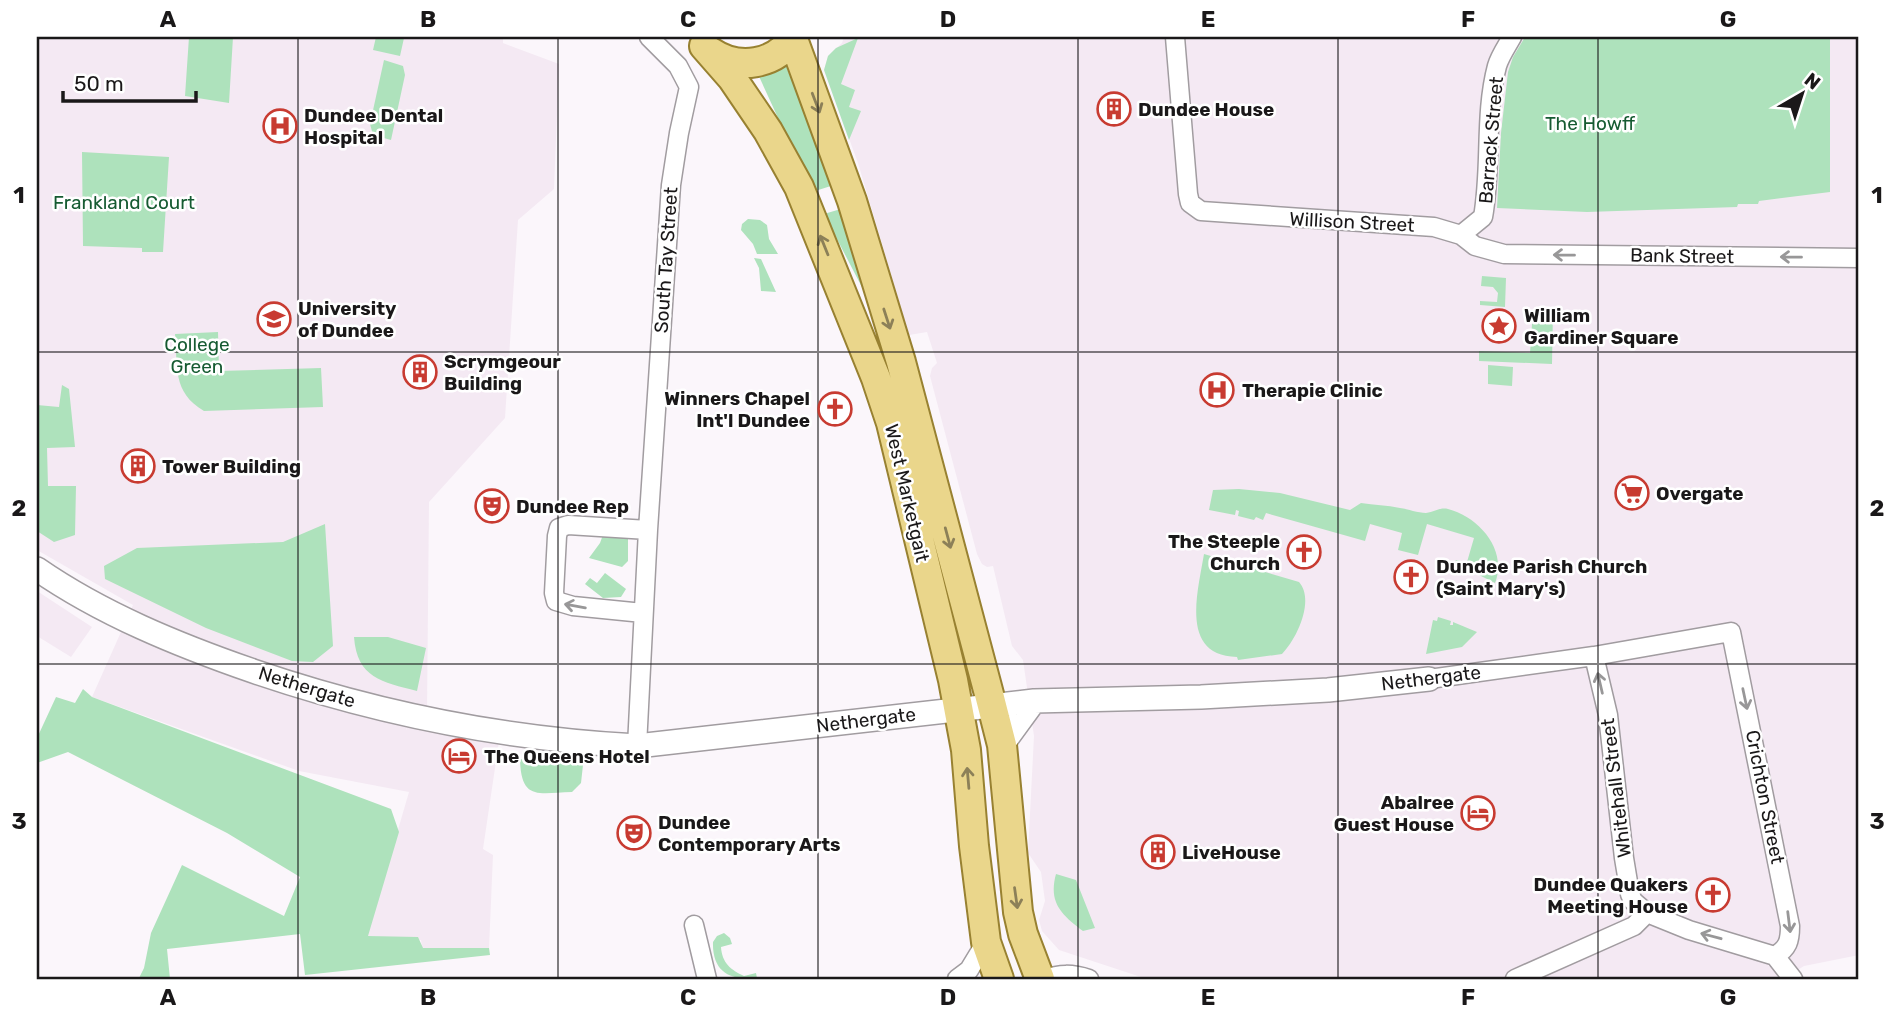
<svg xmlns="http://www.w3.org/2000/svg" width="1896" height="1016" font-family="Rubik,sans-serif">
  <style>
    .built { fill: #f4e9f3 }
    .green { fill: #aee2bc }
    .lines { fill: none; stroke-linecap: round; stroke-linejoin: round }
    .minor-casing { stroke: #a19ca0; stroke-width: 21 }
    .tertiary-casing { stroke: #a19ca0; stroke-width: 26 }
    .primary-casing { stroke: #988131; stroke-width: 32 }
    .minor { stroke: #fff; stroke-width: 18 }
    .tertiary { stroke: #fff; stroke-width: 23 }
    .primary { stroke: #ead68b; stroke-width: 28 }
    .oneway { stroke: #8c8058 }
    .oneway2 { stroke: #989798 }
    .grid { fill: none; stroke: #1a1819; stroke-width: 2; stroke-opacity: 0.55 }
    .labels { text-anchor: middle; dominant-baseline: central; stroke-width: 5; stroke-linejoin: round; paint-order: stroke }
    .poi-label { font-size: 19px; font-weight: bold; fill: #1a1819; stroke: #fff; text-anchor: start }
    .park-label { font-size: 19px; fill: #165b32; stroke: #fff }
    .street-label { font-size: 19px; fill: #1a1819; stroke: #fff }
    .neatline { fill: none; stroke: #1a1819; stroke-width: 2.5 }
    .grid-label { font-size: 23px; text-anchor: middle; font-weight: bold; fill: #1a1819 }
  </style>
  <rect width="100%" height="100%" fill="#fbf6fb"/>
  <path class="built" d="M37,37h466v6l56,21 -5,125 -36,31 -13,198 -76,84 -2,211 -18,3 -3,14 5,-9 88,20 -16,108 10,6 -4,93h-67l-1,-8 -54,-4 42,-144 -110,-21 -207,-74 41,-92 -96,-55z
    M844,37h1015v918l-55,11 -13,8 2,5h-646l-88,-29 -17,-19 -3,-11 6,-19 -4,-29 -13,-19 6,-117 -11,-76 -11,-14 -19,-80 -6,1 -5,-3 -5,-10 -47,-178 2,-8 5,-5 -10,-31 -18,3 -51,-172 -34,-93 4,-14 14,-13z
    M37,591l55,36 -21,30 -34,-21z"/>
  <path class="green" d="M189,37h44l-4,66 -44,-7z
    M376,37h42l-14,1 -4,18 -27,-6z
    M1525,37h305v155l-71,9 -1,3h-20l-1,3 -150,5 -90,-4 4,-75 7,-61 5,-15z
    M858,38l-17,46 14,6 -6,17 12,4 -12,29 -25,-70 4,-14 8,-8z
    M384,60l19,6 2,9 -14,65 -18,-5 -3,-11z
    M784,61l50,124 -22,7 -55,-120z
    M82,152l87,5 -6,95h-21v-4l-59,-2z
    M844,208l26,85 -4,2 -42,-81z
    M748,219l12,1 7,5 2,14 9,15h-21l-4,-10 -12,-14 1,-6z
    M754,258l7,1 15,33 -15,-1 -2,-23z
    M1482,276l24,2 -1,29 -25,-2v-4l17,1 1,-9 -5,-6 -12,-1z
    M1533,310l20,1 -1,53 -73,-3v-10l51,2z
    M218,332l1,39 102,-3 2,39 -119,4c-32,-19 -26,-44 -29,-77z
    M1488,365l25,2 -1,19 -24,-2z
    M62,385l7,4 6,58 -28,1 1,38h28l-1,49 -21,7 -17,-11v-126l22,2z
    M1239,489l41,4 70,17 11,-7c13,2 26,2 39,5 8,1 18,5 26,5 8,-1 14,-6 22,-4 31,8 60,41 47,74l-26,-13v-4h-2l-1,3 -12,-4 2,-5 11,2 7,-24 -47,-14 -9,31 -20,-5 4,-17 -32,-9 -5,17 -99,-28 -3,7 -7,-3 -2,3 -16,-4 1,-5 -3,-1 -1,5 -26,-5 4,-20z
    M325,524l8,122 -20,16 -21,-1 -86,-33 -101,-49 -1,-13 33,-18 146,-6z
    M604,532l24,5v24l-6,6 -33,-9 11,-15z
    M1204,554l95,28c16,18 -2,57 -17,72l-44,6 -1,-3c-58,-1 -39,-66 -33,-103z
    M605,573l21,16 -5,8 -18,1 -18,-14 5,-6 7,5z
    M1438,617l13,4 -1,4h3v-3l24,10 -15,15 -36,7 7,-34 4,1z
    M354,637h34l38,11 -9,43c-35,-9 -60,-13 -63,-54z
    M83,689l9,8 299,112 8,23 -31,104 50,1 5,11h66l1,7 -185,20 -5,-41 -133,15 3,30h-37l6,-1 5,-10 7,-35 31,-68 102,51 16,-39 -73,-44 -159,-81 -31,11v-25l19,-41 19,6z
    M520,759l63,6 -2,18 -9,9c-34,1 -51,9 -52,-33z
    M1056,874l20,6 19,48 -12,3c-21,-16 -35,-28 -27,-57z
    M724,933l6,5 2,6 -11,3c1,16 10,23 23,29l12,-3 1,5c-27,3 -45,-6 -44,-36l4,-6z"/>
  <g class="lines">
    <defs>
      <path id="minor" d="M1175,37l13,157 2,9 11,8 233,16 27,8 14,11 29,8 355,4
        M1461,235l22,-18c9,-50 1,-102 14,-151 3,-10 10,-20 15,-29
        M643,613l-70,-7 -17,-5 -2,-8 3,-57 2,-8 9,-3 80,5
        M1594,656l14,59 16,143 6,36 3,7 14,12 42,17 86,26 18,23
        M1429,679l165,-23 137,-24 59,294c0,15 -2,22 -15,30
        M637,746l11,-216 23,-345 8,-52 10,-46 -11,-21 -29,-29
        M694,925l13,54
        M957,979l12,-9 17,-28
        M1043,979c17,-5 28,-6 46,0
        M1515,979l119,-53 13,-13"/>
      <path id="tertiary" d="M37,569c65,45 141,76 216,102 126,43 251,68 384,75l397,-45 167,-4 127,-7 101,-11
        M1002,745l32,-44"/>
      <path id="primary" d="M793,39l59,162 49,161 88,332 13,51 16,167 5,22 17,45
        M704,46l28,32 36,53 31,56 77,191 15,45 62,257 13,70 8,96 12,96 13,37
        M711,52c28,19 64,13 83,-15"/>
    </defs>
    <use href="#minor" class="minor-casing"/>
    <use href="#tertiary" class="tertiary-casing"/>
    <use href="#primary" class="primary-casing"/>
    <use href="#minor" class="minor"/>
    <use href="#tertiary" class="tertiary"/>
    <use href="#primary" class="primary"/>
  </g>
  <defs><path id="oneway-shaft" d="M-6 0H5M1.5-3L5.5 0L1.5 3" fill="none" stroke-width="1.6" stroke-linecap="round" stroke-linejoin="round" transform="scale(1.75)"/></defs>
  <g class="oneway">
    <use href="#oneway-shaft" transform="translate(816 103) rotate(69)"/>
    <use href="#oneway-shaft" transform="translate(824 245) rotate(-112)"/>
    <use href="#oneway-shaft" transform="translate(887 319) rotate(72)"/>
    <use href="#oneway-shaft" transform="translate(948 538) rotate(75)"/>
    <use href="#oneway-shaft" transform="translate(968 778) rotate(-95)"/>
    <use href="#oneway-shaft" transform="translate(1016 898) rotate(82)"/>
  </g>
  <g class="oneway2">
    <use href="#oneway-shaft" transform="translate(1564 255) rotate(-179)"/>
    <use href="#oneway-shaft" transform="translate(1791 257) rotate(-179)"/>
    <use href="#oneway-shaft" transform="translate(575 606) rotate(-170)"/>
    <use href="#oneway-shaft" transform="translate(1600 683) rotate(-103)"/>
    <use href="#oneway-shaft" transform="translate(1745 699) rotate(78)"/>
    <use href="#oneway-shaft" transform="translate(1789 922) rotate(83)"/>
    <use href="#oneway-shaft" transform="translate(1711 936) rotate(-165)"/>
  </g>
  <path class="grid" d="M298,37v942M558,37v942M818,37v942M1078,37v942M1338,37v942M1598,37v942M37,352h1822M37,664h1822"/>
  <defs>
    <symbol id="building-ring" viewBox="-11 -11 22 22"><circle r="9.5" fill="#fff" stroke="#c83b31" stroke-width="1.5"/><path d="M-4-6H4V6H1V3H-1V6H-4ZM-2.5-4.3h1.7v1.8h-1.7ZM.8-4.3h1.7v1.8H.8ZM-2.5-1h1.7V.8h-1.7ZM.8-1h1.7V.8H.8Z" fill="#c83b31"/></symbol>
    <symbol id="hospital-ring" viewBox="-11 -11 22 22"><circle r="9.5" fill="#fff" stroke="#c83b31" stroke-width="1.5"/><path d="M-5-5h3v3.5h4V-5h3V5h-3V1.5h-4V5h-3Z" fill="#c83b31"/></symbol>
    <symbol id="university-ring" viewBox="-11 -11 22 22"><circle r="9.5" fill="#fff" stroke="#c83b31" stroke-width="1.5"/><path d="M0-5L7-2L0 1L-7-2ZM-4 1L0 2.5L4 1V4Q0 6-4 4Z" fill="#c83b31"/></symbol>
    <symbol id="sight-ring" viewBox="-11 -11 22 22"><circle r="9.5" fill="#fff" stroke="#c83b31" stroke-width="1.5"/><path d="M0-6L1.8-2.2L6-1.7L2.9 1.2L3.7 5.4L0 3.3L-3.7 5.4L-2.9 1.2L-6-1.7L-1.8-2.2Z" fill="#c83b31"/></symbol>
    <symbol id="church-ring" viewBox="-11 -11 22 22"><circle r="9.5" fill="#fff" stroke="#c83b31" stroke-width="1.5"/><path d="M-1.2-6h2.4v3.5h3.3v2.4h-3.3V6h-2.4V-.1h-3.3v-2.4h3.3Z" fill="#c83b31"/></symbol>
    <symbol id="supermarket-ring" viewBox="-11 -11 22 22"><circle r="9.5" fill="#fff" stroke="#c83b31" stroke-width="1.5"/><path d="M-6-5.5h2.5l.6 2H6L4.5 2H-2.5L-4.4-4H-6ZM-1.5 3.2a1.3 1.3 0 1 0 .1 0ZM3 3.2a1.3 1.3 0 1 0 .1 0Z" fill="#c83b31"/></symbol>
    <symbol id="theatre-ring" viewBox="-11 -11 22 22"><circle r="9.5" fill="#fff" stroke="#c83b31" stroke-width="1.5"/><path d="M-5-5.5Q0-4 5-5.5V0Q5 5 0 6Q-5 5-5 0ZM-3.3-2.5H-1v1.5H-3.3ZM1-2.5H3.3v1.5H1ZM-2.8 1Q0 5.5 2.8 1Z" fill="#c83b31"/></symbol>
    <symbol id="hotel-ring" viewBox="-11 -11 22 22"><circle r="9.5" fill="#fff" stroke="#c83b31" stroke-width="1.5"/><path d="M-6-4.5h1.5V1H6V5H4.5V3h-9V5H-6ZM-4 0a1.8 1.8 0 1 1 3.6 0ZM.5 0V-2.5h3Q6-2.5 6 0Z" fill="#c83b31"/></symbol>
  </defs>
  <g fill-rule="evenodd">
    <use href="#building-ring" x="1095" y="90" width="38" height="38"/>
    <use href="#hospital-ring" x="261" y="107" width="38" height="38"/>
    <use href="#university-ring" x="255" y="300" width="38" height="38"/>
    <use href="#sight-ring" x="1480" y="307" width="38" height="38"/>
    <use href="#building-ring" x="401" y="353" width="38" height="38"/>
    <use href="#hospital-ring" x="1198" y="371" width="38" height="38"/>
    <use href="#church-ring" x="816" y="390" width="38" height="38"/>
    <use href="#building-ring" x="119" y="447" width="38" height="38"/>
    <use href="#supermarket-ring" x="1613" y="474" width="38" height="38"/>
    <use href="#theatre-ring" x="473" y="487" width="38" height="38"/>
    <use href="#church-ring" x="1285" y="533" width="38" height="38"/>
    <use href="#church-ring" x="1392" y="558" width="38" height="38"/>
    <use href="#hotel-ring" x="440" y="737" width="38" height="38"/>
    <use href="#hotel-ring" x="1459" y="794" width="38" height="38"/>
    <use href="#theatre-ring" x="615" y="814" width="38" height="38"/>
    <use href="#building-ring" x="1139" y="833" width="38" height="38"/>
    <use href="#church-ring" x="1694" y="876" width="38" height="38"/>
  </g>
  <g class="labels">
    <g class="poi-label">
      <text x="1138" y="109">Dundee House</text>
      <text x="304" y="115">Dundee Dental<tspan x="304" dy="22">Hospital</tspan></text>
      <text x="298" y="308">University<tspan x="298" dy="22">of Dundee</tspan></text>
      <text x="1524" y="315">William<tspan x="1524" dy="22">Gardiner Square</tspan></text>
      <text x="444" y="361">Scrymgeour<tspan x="444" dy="22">Building</tspan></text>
      <text x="1242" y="390">Therapie Clinic</text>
      <text x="810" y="398" text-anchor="end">Winners Chapel<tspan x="810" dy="22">Int'l Dundee</tspan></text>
      <text x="162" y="466">Tower Building</text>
      <text x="1656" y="493">Overgate</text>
      <text x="516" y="506">Dundee Rep</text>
      <text x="1280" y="541" text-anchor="end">The Steeple<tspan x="1280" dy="22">Church</tspan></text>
      <text x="1436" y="566">Dundee Parish Church<tspan x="1436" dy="22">(Saint Mary's)</tspan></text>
      <text x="484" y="756">The Queens Hotel</text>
      <text x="1454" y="802" text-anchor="end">Abalree<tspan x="1454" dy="22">Guest House</tspan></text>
      <text x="658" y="822">Dundee<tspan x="658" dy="22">Contemporary Arts</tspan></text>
      <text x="1182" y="852">LiveHouse</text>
      <text x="1688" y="884" text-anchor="end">Dundee Quakers<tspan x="1688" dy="22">Meeting House</tspan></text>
    </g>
    <g class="park-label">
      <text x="1590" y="123">The Howff</text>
      <text x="124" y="202">Frankland Court</text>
      <text x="197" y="344">College<tspan x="197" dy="22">Green</tspan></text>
    </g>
    <g class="street-label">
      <text transform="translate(1491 140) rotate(-85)">Barrack Street</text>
      <text transform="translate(1352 222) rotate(3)">Willison Street</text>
      <text transform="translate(1682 256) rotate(1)">Bank Street</text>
      <text transform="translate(666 260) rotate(-86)">South Tay Street</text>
      <text transform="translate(907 493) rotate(77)">West Marketgait</text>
      <text transform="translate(1431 678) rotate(-7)">Nethergate</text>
      <text transform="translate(307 687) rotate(17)">Nethergate</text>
      <text transform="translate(866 720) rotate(-7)">Nethergate</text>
      <text transform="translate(1616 788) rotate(-97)">Whitehall Street</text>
      <text transform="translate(1765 797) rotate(79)">Crichton Street</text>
    </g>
  </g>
  <rect width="1896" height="1016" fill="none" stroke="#ffffff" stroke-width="77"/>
  <g transform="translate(1802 94) rotate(39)" stroke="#ffffff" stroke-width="5" paint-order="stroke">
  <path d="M0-5L12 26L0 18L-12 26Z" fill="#1a1819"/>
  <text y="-10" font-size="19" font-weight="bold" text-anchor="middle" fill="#1a1819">N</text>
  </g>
  <path d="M63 91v10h133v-10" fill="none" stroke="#1a1819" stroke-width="3.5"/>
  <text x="74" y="91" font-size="21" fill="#1a1819" stroke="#ffffff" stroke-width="5" paint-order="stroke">50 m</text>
  <rect x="38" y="38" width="1819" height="940" class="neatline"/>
  <g class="grid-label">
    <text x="168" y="27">A</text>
    <text x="428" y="27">B</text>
    <text x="688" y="27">C</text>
    <text x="948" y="27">D</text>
    <text x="1208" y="27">E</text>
    <text x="1468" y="27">F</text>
    <text x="1728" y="27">G</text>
    <text x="19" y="203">1</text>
    <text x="1877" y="203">1</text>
    <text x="19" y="516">2</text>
    <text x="1877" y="516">2</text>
    <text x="19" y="829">3</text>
    <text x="1877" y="829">3</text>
    <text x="168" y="1005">A</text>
    <text x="428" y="1005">B</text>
    <text x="688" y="1005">C</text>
    <text x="948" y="1005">D</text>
    <text x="1208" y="1005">E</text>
    <text x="1468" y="1005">F</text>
    <text x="1728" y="1005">G</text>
  </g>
</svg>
